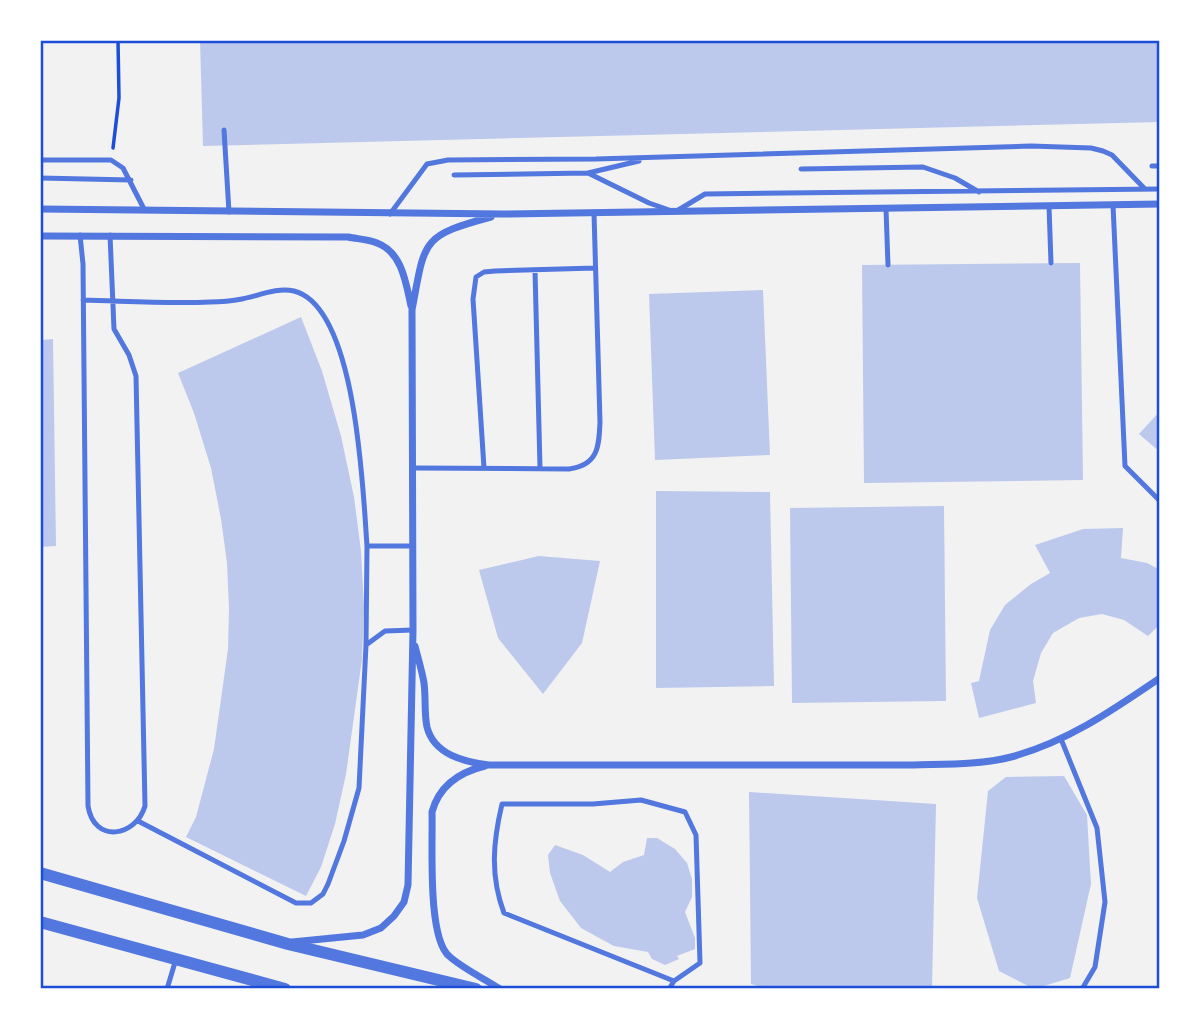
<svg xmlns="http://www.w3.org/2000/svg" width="1200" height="1029" font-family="'Times New Roman',serif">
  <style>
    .building { fill: #bdc9ec }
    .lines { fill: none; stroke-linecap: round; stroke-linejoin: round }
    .path { stroke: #1d4ed8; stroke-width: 3.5 }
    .service { stroke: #5277de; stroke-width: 5 }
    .minor { stroke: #5277de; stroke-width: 7 }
    .tertiary { stroke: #5277de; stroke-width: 12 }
    .neatline { fill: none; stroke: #1d4ed8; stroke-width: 2.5 }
  </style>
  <rect width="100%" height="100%" fill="#f2f2f2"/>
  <path class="building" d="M200,40h960v82l-957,24z
    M1080,263l3,217 -219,3 -2,-218z
    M763,290l7,165 -115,5 -6,-166z
    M301,317l21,54 19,65 13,61 7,54 3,55 -2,53 -16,115 -11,50 -14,43 -15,29 -120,-59 10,-20 18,-68 14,-100 1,-41 -2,-45 -6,-44 -10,-51 -17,-55 -16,-40z
    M53,339l3,207 -16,1v-207z
    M1160,411v41l-21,-18z
    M656,491l114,1 4,194 -118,2z
    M944,506l2,195 -154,2 -2,-195z
    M1123,528l-2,30 26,5 13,7v54l-12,12 -24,-16 -22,-6 -23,4 -26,15 -12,20 -8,28 3,22 -57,15 -8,-35 8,-2 11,-51 15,-25 26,-21 19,-11 -15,-28 48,-16z
    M539,556l61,5 -18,82 -39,51 -45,-56 -19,-68z
    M1064,776l23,39 4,69 -21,94 -36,11 -35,-18 -22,-73 11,-107 18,-14z
    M749,792l187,12 -4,185h-164l-17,-5z
    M647,838h10l18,11 12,14 5,16v18l-7,15 10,26v11l-18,7 2,3 -14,6 -13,-6 -4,-7 -34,-6 -33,-18 -21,-27 -10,-28 -2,-18 7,-10 28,10 27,17 13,-10 21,-7z"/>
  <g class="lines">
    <path class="path" d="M113,148l6,-50 -1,-58"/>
    <path class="service" d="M224,130l5,82
      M40,160h71l12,8 21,41
      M1152,166h8
      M801,169l122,-2 32,11 24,14
      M588,173l51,-12
      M454,175l134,-2 61,30 26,9 30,-18 455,-5
      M40,178l91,2
      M1113,205l12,261 35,35
      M1049,206l2,57
      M886,209l2,56
      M390,214l37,-50 21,-4 148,-1 435,-13 60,2 12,3 9,4 32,33
      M80,235l3,29 5,542c6,38 48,31 57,0l-9,-430 -7,-21 -15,-26 -4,-94
      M535,270l5,198
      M83,300c42,1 85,4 127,2 11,0 22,-1 32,-3 16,-3 35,-12 52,-8 63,16 69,201 73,255h46
      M413,468l156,1c29,-4 30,-22 31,-47l-6,-209
      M484,468l-11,-169 3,-22 8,-5 11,-1 100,-3
      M366,645l19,-14 28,-1
      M1061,739l36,89 8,74 -10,65 -13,22
      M138,821l158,82h15l12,-9 5,-10 16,-43 15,-53 7,-143 1,-99
      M167,989l9,-30
      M669,989l5,-8 26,-18 -4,-128 -11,-23 -44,-12 -48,4h-91c-9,38 -12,72 2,109l170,68"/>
    <path class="minor" d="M40,209l462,5 658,-10
      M40,236l308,1c9,2 20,2 29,6 25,9 29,40 34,63
      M415,646c3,12 7,25 9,37 2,15 0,30 3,44 7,28 38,35 62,38h424c33,-1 67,0 98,-8 56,-15 102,-47 149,-79
      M485,766c-25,6 -46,20 -53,46 1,31 -5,125 17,144 13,12 36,23 51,33
      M292,942l71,-7 18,-7 13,-12 10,-14 4,-17 5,-255 -1,-320c13,-69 8,-74 79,-93"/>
    <path class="tertiary" d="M40,873l248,71 188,45
      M40,922l245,67"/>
  </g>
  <rect width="1200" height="1029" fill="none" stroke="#ffffff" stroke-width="84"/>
  <rect x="42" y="42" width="1116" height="945" class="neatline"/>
</svg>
